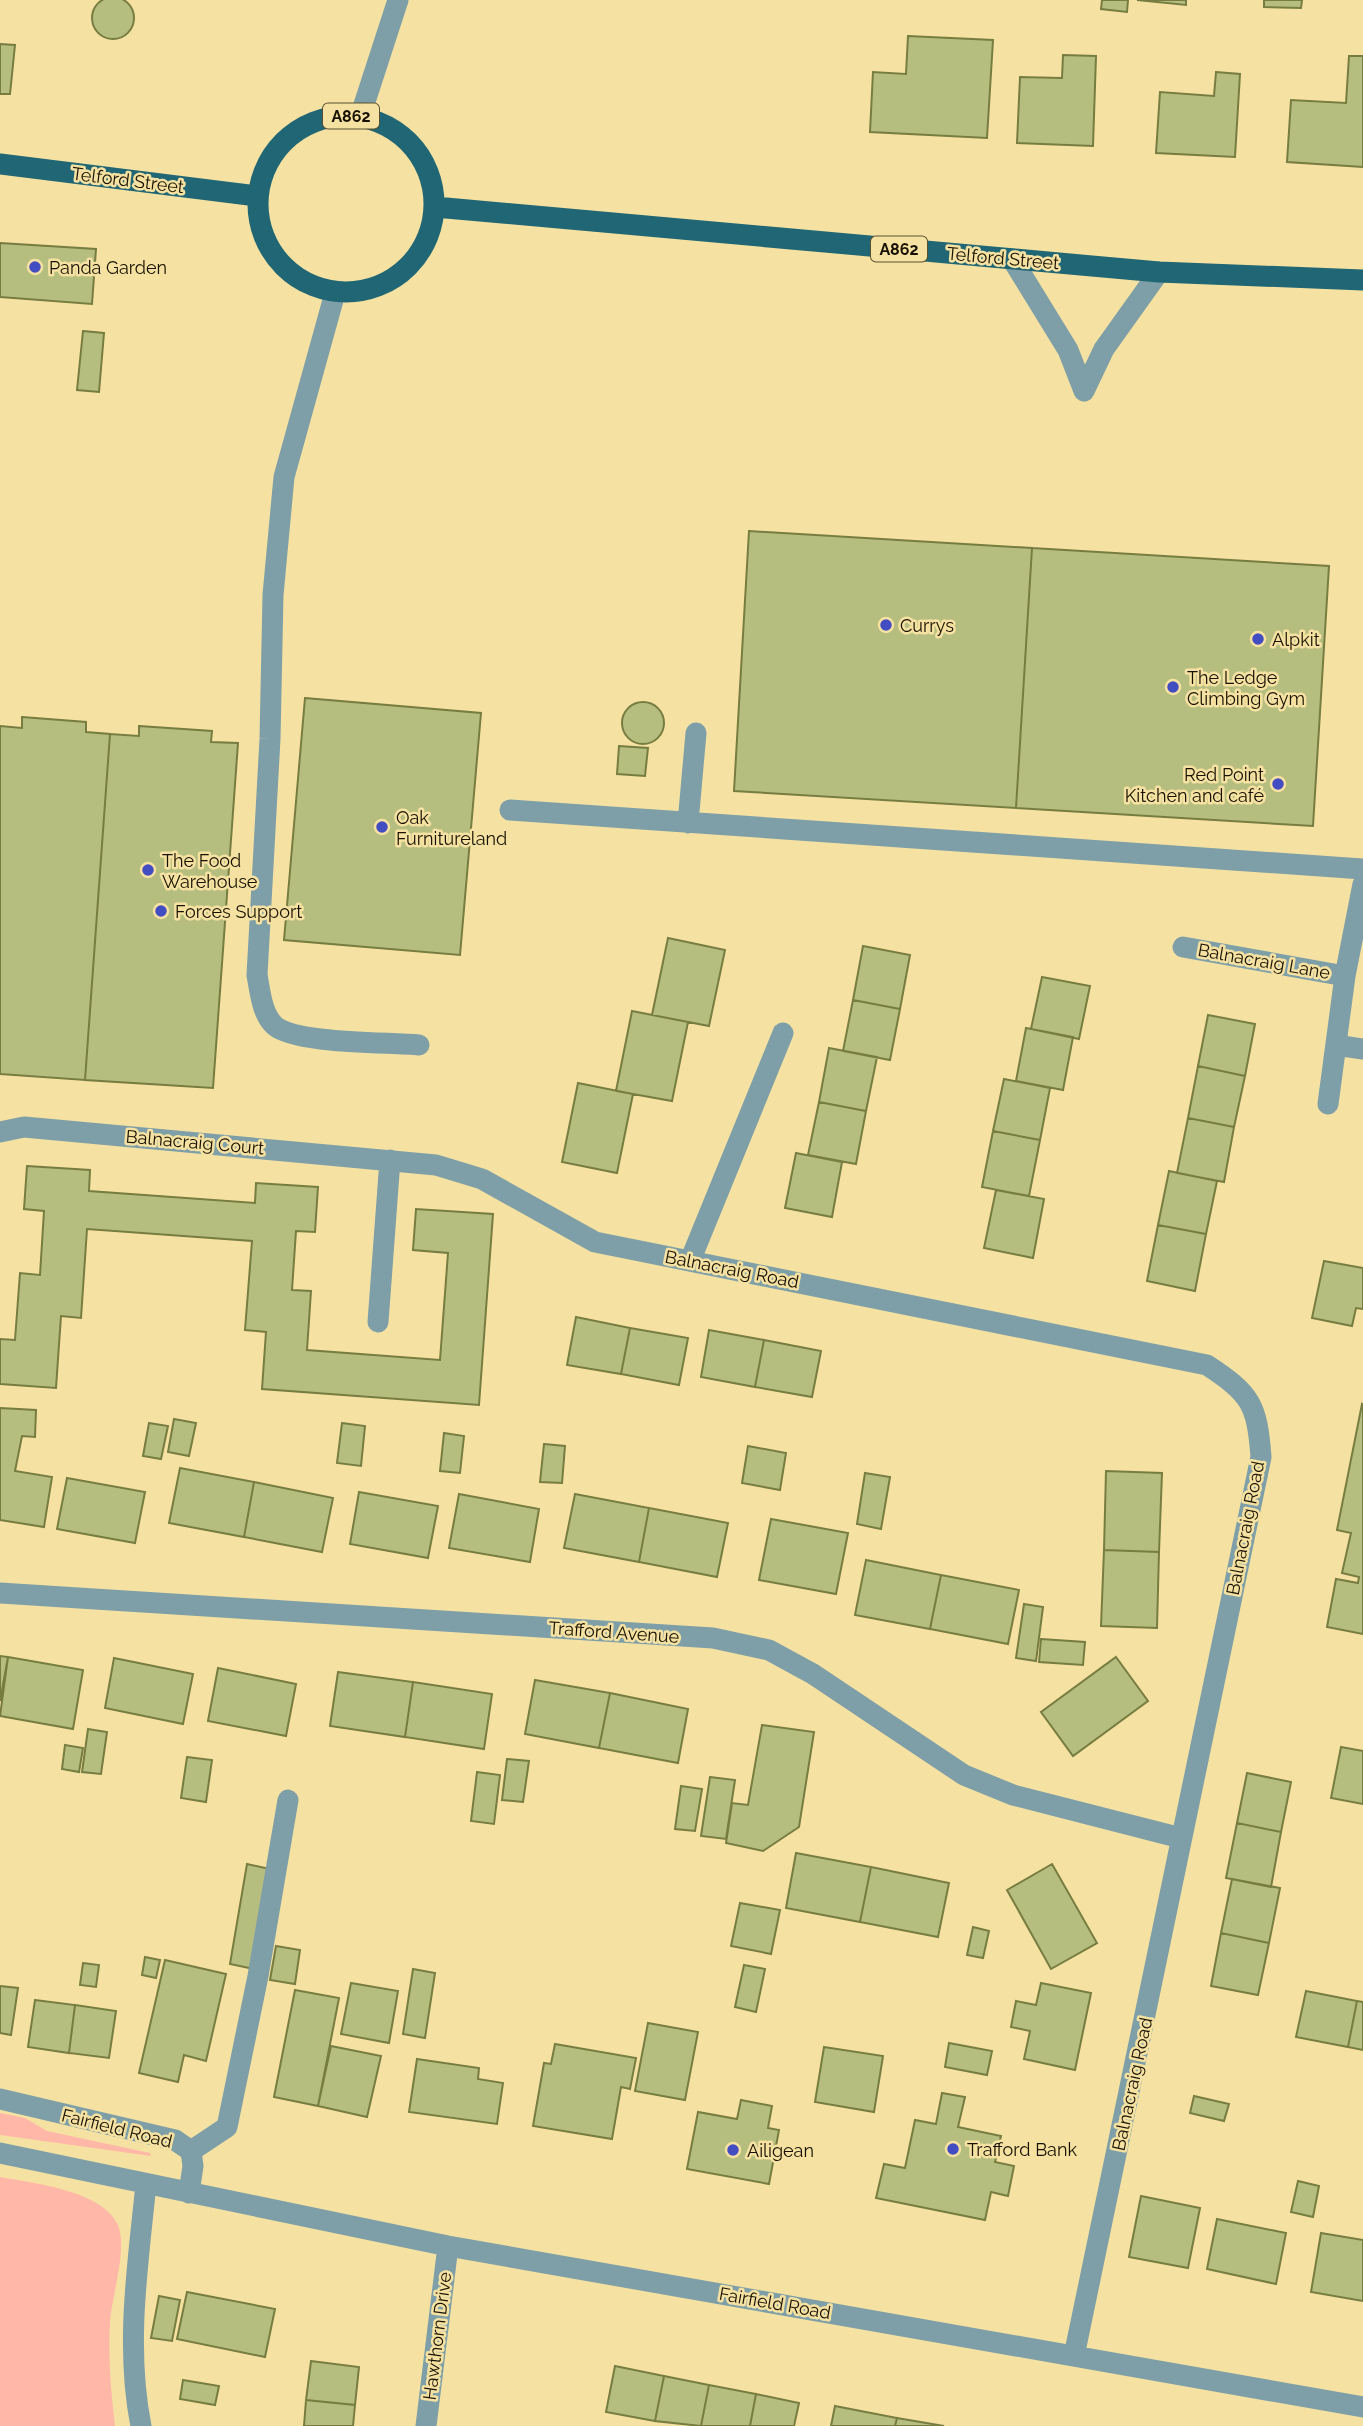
<svg xmlns="http://www.w3.org/2000/svg" width="1363" height="2426" font-family="Raleway,sans-serif">
  <style>
    .green { fill: #ffb7a7 }
    .building { fill: #b6be7f; stroke: #777d40; stroke-width: 2 }
    .lines { fill: none; stroke-linecap: round; stroke-linejoin: round }
    .minor { stroke: #7e9fa7; stroke-width: 21 }
    .major { stroke: #206674; stroke-width: 21 }
    .poi-dot { fill: #434dc2; stroke: #f5e2a2; stroke-width: 2.5 }
    .labels { text-anchor: middle; dominant-baseline: central; stroke-width: 5; stroke-linejoin: round; paint-order: stroke }
    .shield { fill: #f5e2a2; stroke: #5a5031; stroke-width: 2 }
    .shield-label { font-size: 16px; font-weight: bold; fill: #181100 }
    .street-label { font-size: 18px; fill: #181100; stroke: #f5e2a2 }
    .poi-label { font-size: 18px; fill: #181100; stroke: #f5e2a2; text-anchor: start }
  </style>
  <rect width="100%" height="100%" fill="#f5e2a2"/>
  <path class="green" d="M0,2113l25,5 22,13 103,22 1,3 -151,-21z
    M0,2177c32,6 100,13 117,46 12,24 -6,74 -7,101 -2,34 1,68 5,102h-115z"/>
  <path class="building" d="M92 18a21 21 0 1 1 42 0a21 21 0 1 1-42 0Z
    M1102,0h26l-1,12 -26,-3z
    M1137,0h49v5z
    M1264,0h38l-1,8 -37,-1z
    M908,36l85,4 -6,98 -117,-6 3,-60 33,2z
    M0,44l15,1 -5,49h-10z
    M1063,55l33,1 -3,90 -76,-3 3,-66 42,1z
    M1349,56h14v111l-76,-5 4,-62 55,3z
    M1216,72l24,2 -5,83 -79,-4 4,-61 54,4z
    M0,243l96,6 -4,55 -92,-7z
    M83,331l21,2 -5,59 -22,-2z
    M749,531l283,17 -16,260 -282,-17z
    M1032,548l297,18 -16,260 -297,-18z
    M305,698l176,15 -21,242 -176,-15z
    M622 723a21 21 0 1 1 42 0a21 21 0 1 1-42 0Z
    M22,717l64,5v10l24,2 -25,346 -85,-6v-348l22,2z
    M139,726l73,5 -1,11 27,1 -25,345 -128,-8 25,-346 29,2z
    M619,746l29,2 -3,28 -28,-2z
    M668,938l57,12 -16,76 -57,-11z
    M863,946l47,9 -10,54 -47,-9z
    M1042,977l48,9 -11,53 -48,-10z
    M853,1000l47,9 -10,51 -47,-9z
    M632,1011l56,11 -16,79 -56,-10z
    M1208,1015l47,9 -10,52 -47,-10z
    M1026,1028l47,9 -10,53 -47,-9z
    M829,1048l48,9 -11,54 -47,-9z
    M1198,1066l47,10 -11,51 -46,-9z
    M1004,1079l46,9 -10,52 -47,-9z
    M578,1083l55,11 -16,79 -55,-11z
    M819,1102l47,9 -10,53 -48,-9z
    M1188,1118l46,9 -10,55 -47,-9z
    M993,1131l47,9 -11,56 -47,-9z
    M796,1153l46,9 -10,55 -47,-9z
    M27,1166l63,4 -1,21 166,12 1,-20 62,4 -3,45 -19,-1 -4,59 19,1 -4,59 133,10 8,-107 -35,-3 3,-41 77,5 -14,191 -217,-16 4,-57 -21,-2 7,-89 -165,-12 -6,89 -20,-2 -5,72 -56,-4v-45l15,1 5,-67 20,2 4,-64 -20,-2z
    M1169,1171l48,10 -11,53 -48,-9z
    M996,1190l48,9 -11,59 -49,-10z
    M1158,1225l48,9 -11,57 -48,-10z
    M1324,1261l39,7v41l-7,-1 -4,18 -40,-8z
    M576,1317l54,11 -9,46 -54,-9z
    M630,1328l58,10 -9,47 -58,-11z
    M709,1330l55,10 -9,47 -54,-10z
    M764,1340l57,11 -9,46 -57,-10z
    M1362,1404l1,1v229l-36,-7 9,-48 22,4 1,-6 -17,-4 9,-40 -14,-3z
    M0,1408l36,2 -1,27 -13,-1 -7,35 37,6 -8,50 -44,-7z
    M174,1419l22,4 -7,33 -21,-4z
    M149,1423l19,3 -7,33 -18,-3z
    M342,1423l23,3 -4,40 -24,-3z
    M444,1433l20,3 -4,37 -20,-2z
    M544,1444l21,2 -3,37 -22,-1z
    M748,1446l38,7 -6,37 -38,-7z
    M180,1468l74,14 -10,55 -75,-14z
    M1106,1471l56,2 -3,79 -55,-2z
    M865,1473l25,4 -9,52 -24,-5z
    M67,1478l78,14 -10,51 -78,-14z
    M254,1482l79,16 -11,54 -78,-15z
    M359,1492l79,14 -10,52 -78,-14z
    M459,1494l80,15 -9,53 -81,-14z
    M575,1494l74,14 -10,54 -75,-14z
    M649,1508l79,15 -11,54 -78,-15z
    M771,1519l77,14 -12,61 -77,-14z
    M1104,1550l55,2 -2,76 -56,-2z
    M866,1560l75,15 -11,54 -75,-14z
    M941,1575l78,15 -11,54 -78,-15z
    M1024,1604l19,3 -7,54 -20,-3z
    M1041,1639l44,3 -2,23 -44,-3z
    M0,1656l8,1 -8,44z
    M8,1657l75,13 -10,59 -73,-13z
    M1116,1657l32,44 -75,55 -32,-44z
    M114,1658l79,16 -10,50 -78,-16z
    M218,1668l78,16 -10,52 -78,-15z
    M338,1672l75,10 -8,55 -75,-11z
    M535,1680l75,13 -11,55 -74,-14z
    M413,1682l79,12 -8,55 -79,-12z
    M610,1693l78,16 -10,54 -79,-15z
    M762,1725l52,7 -15,95 -36,24 -37,-8 6,-40 16,2z
    M88,1729l19,3 -6,42 -19,-2z
    M65,1745l18,3 -4,24 -17,-3z
    M1341,1747l22,4v53l-32,-6z
    M187,1757l25,3 -6,42 -25,-4z
    M507,1759l22,2 -6,41 -21,-2z
    M477,1772l23,3 -6,49 -23,-3z
    M1247,1773l44,9 -10,50 -44,-9z
    M710,1777l25,3 -9,59 -25,-3z
    M681,1786l21,3 -7,42 -20,-2z
    M1237,1823l44,9 -10,55 -45,-9z
    M796,1853l75,14 -11,55 -74,-14z
    M247,1864l23,5 -16,100 -24,-5z
    M1052,1864l45,79 -46,26 -44,-79z
    M871,1867l78,16 -11,54 -78,-15z
    M1232,1879l48,9 -11,55 -48,-10z
    M740,1903l40,7 -9,44 -40,-8z
    M973,1927l16,4 -6,27 -16,-3z
    M1221,1933l48,10 -11,52 -47,-9z
    M276,1946l24,4 -5,34 -25,-4z
    M145,1957l15,3 -4,18 -14,-3z
    M165,1960l61,14 -20,87 -22,-6 -6,27 -39,-9z
    M83,1963l16,2 -3,22 -16,-2z
    M744,1965l21,4 -9,43 -21,-5z
    M413,1969l22,4 -10,65 -22,-4z
    M351,1983l47,8 -9,52 -48,-9z
    M1041,1983l50,10 -16,77 -51,-11 6,-28 -19,-4 5,-26 20,4z
    M0,1986l18,2 -7,47 -11,-2z
    M295,1990l44,8 -21,108 -44,-9z
    M1306,1991l51,10 -9,46 -52,-10z
    M35,2000l40,5 -6,48 -41,-6z
    M1357,2001l6,1v48l-15,-3z
    M75,2005l41,6 -7,47 -40,-5z
    M648,2023l50,9 -13,68 -50,-9z
    M949,2043l43,8 -5,24 -42,-8z
    M555,2044l81,14 -6,31 -9,-2 -9,52 -79,-13 11,-63 7,1z
    M331,2046l50,10 -14,61 -49,-11z
    M824,2047l59,9 -9,56 -59,-10z
    M417,2059l62,9 -1,11 25,4 -6,41 -88,-12z
    M942,2093l23,4 -7,30 43,9 -6,26 19,4 -6,30 -17,-4 -6,28 -109,-22 8,-34 21,4 10,-48 21,4z
    M1194,2096l35,8 -5,17 -34,-8z
    M741,2100l31,6 -4,22 11,2 -10,54 -82,-15 11,-57 39,7z
    M1298,2181l21,5 -6,31 -22,-5z
    M1141,2196l59,12 -12,60 -59,-11z
    M1217,2219l69,14 -10,51 -69,-15z
    M1321,2233l42,7v61l-52,-9z
    M187,2292l88,17 -10,48 -88,-18z
    M159,2296l21,4 -8,41 -21,-3z
    M311,2361l48,6 -4,38 -49,-5z
    M615,2366l49,10 -9,45 -49,-9z
    M664,2376l45,9 -8,41 -46,-5z
    M183,2380l36,6 -4,19 -35,-6z
    M709,2385l47,9 -6,32h-49z
    M756,2394l43,9 -5,23h-44z
    M306,2400l49,5 -2,21h-49z
    M835,2406l62,12 -2,8h-64z
    M897,2418l47,8h-49z"/>
  <g class="lines">
    <path class="minor" d="M360,117l38,-117
      M1012,259l56,91 16,41
      M335,293l-51,184 -11,118 -3,144 -13,236c3,16 5,40 18,51 22,18 112,16 144,19
      M1084,391l20,-42 55,-77
      M510,810l853,59
      M688,823l8,-90
      M1183,947l162,29
      M1336,1045l27,4
      M1328,1104l17,-128 18,-92
      M0,1132l24,-5 412,38 46,14 113,63 612,123c44,29 50,39 54,92l-187,899
      M690,1261l93,-228
      M378,1322l12,-162
      M0,1593l713,45 56,12 44,24 151,101 49,20 168,43
      M0,2099l175,41 16,11 2,15 -4,27
      M191,2151l36,-24 31,-151 30,-176
      M0,2153l448,93 915,161
      M141,2426c-16,-80 -3,-162 5,-242
      M426,2426l22,-180"/>
    <path class="major" d="M258 204a88 88 0 1 1 176 0a88 88 0 1 1-176 0Z
      M0,164l257,32
      M435,207l724,65 204,8"/>
  </g>
  <g class="poi-dot">
    <circle cx="35" cy="267" r="7"/>
    <circle cx="886" cy="625" r="7"/>
    <circle cx="1258" cy="639" r="7"/>
    <circle cx="1173" cy="687" r="7"/>
    <circle cx="1278" cy="784" r="7"/>
    <circle cx="382" cy="827" r="7"/>
    <circle cx="148" cy="870" r="7"/>
    <circle cx="161" cy="911" r="7"/>
    <circle cx="953" cy="2149" r="7"/>
    <circle cx="733" cy="2150" r="7"/>
  </g>
  <g class="labels">
    <g class="shield">
      <rect x="323" y="103.5" width="56" height="25" rx="5"/>
      <rect x="871" y="236.5" width="56" height="25" rx="5"/>
    </g>
    <g class="shield-label">
      <text x="351" y="116">A862</text>
      <text x="899" y="249">A862</text>
    </g>
    <g class="street-label">
      <text transform="translate(128 180) rotate(7)">Telford Street</text>
      <text transform="translate(1003 258) rotate(5)">Telford Street</text>
      <text transform="translate(1264 961) rotate(10)">Balnacraig Lane</text>
      <text transform="translate(195 1142) rotate(5)">Balnacraig Court</text>
      <text transform="translate(732 1269) rotate(11)">Balnacraig Road</text>
      <text transform="translate(1245 1528) rotate(-79)">Balnacraig Road</text>
      <text transform="translate(614 1632) rotate(4)">Trafford Avenue</text>
      <text transform="translate(1132 2084) rotate(-78)">Balnacraig Road</text>
      <text transform="translate(117 2128) rotate(14)">Fairfield Road</text>
      <text transform="translate(775 2303) rotate(10)">Fairfield Road</text>
      <text transform="translate(437 2336) rotate(-83)">Hawthorn Drive</text>
    </g>
    <g class="poi-label">
      <text x="49" y="267">Panda Garden</text>
      <text x="900" y="625">Currys</text>
      <text x="1272" y="639">Alpkit</text>
      <text x="1187" y="677">The Ledge<tspan x="1187" dy="21">Climbing Gym</tspan></text>
      <text x="1264" y="774" text-anchor="end">Red Point<tspan x="1264" dy="21">Kitchen and café</tspan></text>
      <text x="396" y="817">Oak<tspan x="396" dy="21">Furnitureland</tspan></text>
      <text x="162" y="860">The Food<tspan x="162" dy="21">Warehouse</tspan></text>
      <text x="175" y="911">Forces Support</text>
      <text x="967" y="2149">Trafford Bank</text>
      <text x="747" y="2150">Ailigean</text>
    </g>
  </g>
</svg>
